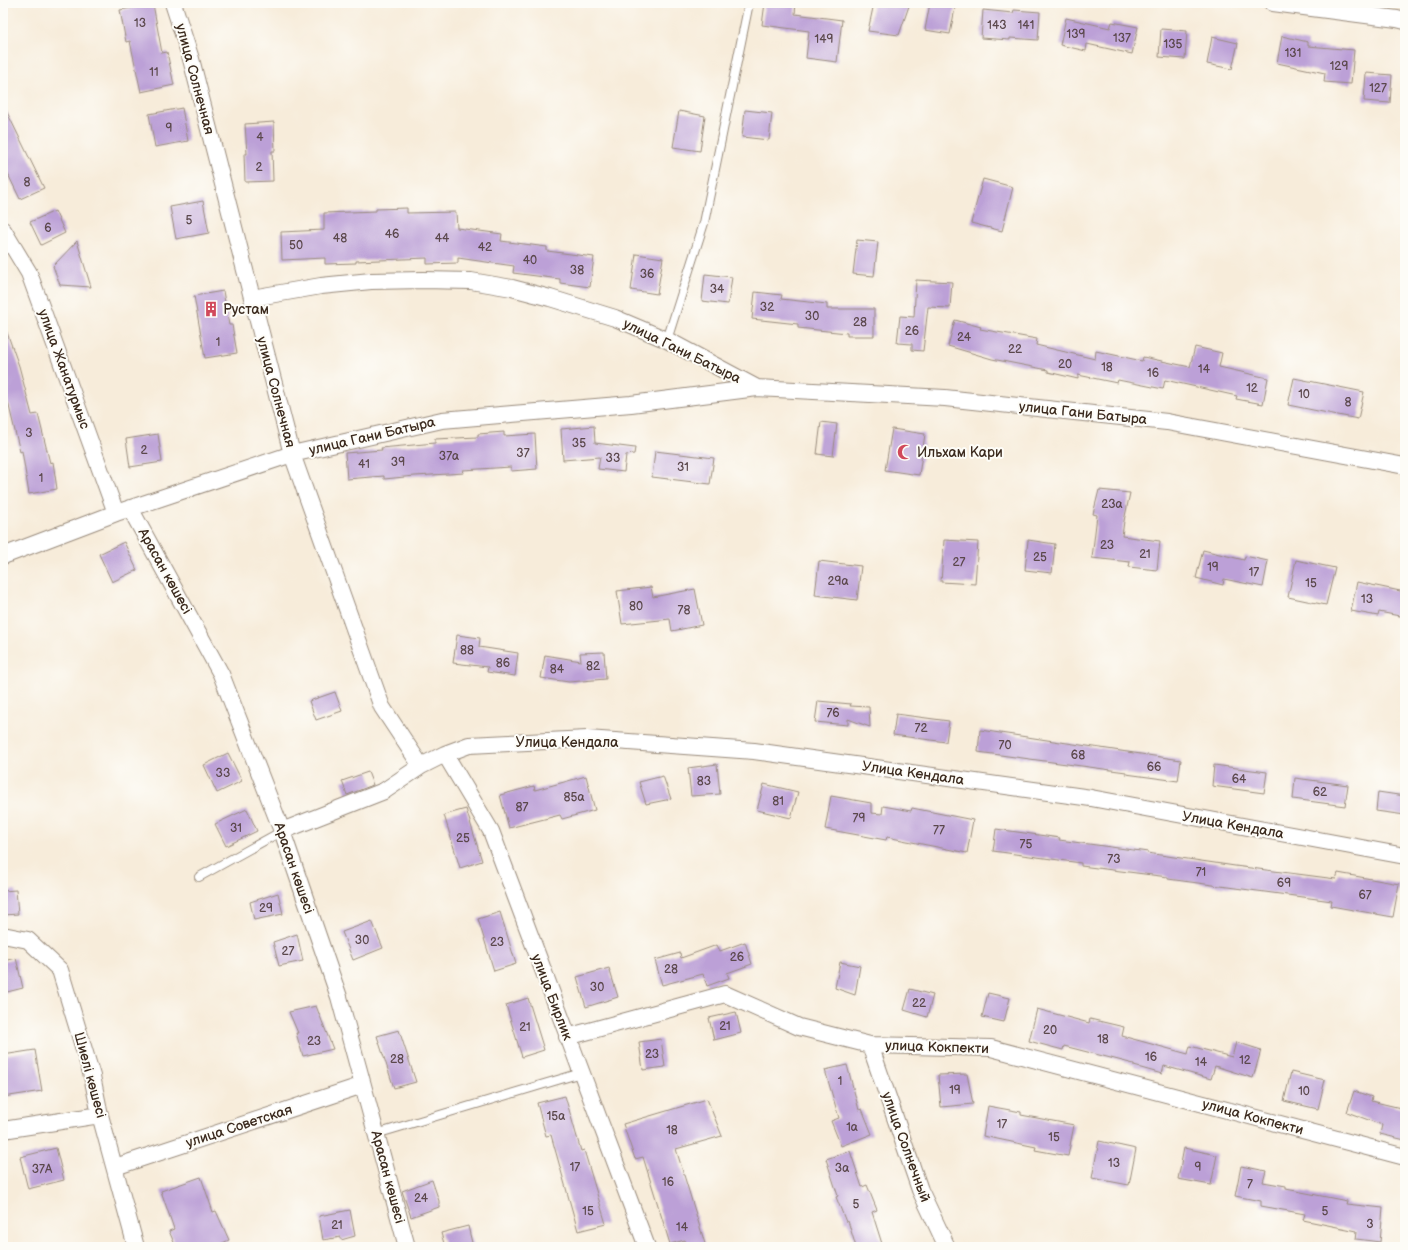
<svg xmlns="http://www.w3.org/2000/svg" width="1408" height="1250" font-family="'Balsamiq Sans',sans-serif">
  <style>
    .building { fill: #bca0d7 }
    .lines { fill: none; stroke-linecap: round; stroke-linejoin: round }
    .lane-casing { stroke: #998b7c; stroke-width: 10 }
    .street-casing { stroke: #998b7c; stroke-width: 18 }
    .lane { stroke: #fff; stroke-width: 8 }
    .street { stroke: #fff; stroke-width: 16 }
    .labels { text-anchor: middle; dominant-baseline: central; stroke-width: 4; stroke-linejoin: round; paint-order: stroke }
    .number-label { font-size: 12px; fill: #5b484c }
    .street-label { font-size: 14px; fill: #3b2a1e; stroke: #fdfcf7 }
    .poi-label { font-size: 14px; fill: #3b2a1e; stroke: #fdfcf7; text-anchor: start }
  </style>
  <rect width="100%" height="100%" fill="#fdfcf7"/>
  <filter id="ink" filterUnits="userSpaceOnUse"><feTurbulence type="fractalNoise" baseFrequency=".025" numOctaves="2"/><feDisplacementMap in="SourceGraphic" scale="8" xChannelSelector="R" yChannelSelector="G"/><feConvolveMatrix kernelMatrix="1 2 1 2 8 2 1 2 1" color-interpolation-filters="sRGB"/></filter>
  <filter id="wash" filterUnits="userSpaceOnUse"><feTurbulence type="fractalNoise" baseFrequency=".012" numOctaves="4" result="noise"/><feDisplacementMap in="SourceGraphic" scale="16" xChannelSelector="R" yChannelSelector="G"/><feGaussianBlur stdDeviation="0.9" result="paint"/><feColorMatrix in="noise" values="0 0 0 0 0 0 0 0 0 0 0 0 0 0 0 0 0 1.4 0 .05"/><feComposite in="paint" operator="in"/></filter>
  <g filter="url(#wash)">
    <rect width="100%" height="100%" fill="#f7ecda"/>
    <g id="blocks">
      <path class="building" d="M765,3h31l-1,11 47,6 -5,42 -31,-4 3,-27 -47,-6z
        M874,3h36l-11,32 -31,-4z
        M930,3h26l-6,31 -25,-4z
        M153,4l9,49 5,-1 7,33 -33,7 -11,-51 -4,1 -6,-32z
        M983,10l30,3 1,-3 26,2 -2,28 -28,-2v2l-29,-2z
        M1066,18l44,10 2,-6 26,5 -6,27 -45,-10 -1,7 -26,-6z
        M1161,29l26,2 -2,28 -26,-2z
        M1282,36l26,6v4l46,4 -3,34 -27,-2 1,-9 -48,-10z
        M1212,37l26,6 -6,26 -25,-5z
        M1366,73l26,2 -2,28 -26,-2z
        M3,104l41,84 -24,11 -17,-35z
        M182,108l6,33 -33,6 -6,-33z
        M745,110l27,3 -3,27 -27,-3z
        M679,111l26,5 -5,35 -27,-4z
        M274,122l1,29h-3l1,30 -28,1 -1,-28h3l-2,-30z
        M983,179l30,8 -11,44 -31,-8z
        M203,201l6,32 -33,6 -6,-32z
        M407,208v5l49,-1 1,16 45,6 -1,7 46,6v4l47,6 -4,30 -30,-4v-4l-47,-6 1,-7 -56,-8v5l-31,1v-6l-71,3v2l-31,1v-6l-43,2 -1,-28 43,-2v-17l52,-2v-2z
        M55,211l10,22 -24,12 -11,-23z
        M857,240l21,2 -4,34 -21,-2z
        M77,241l14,46 -31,-2 -7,-19z
        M636,254l27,4 -6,36 -26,-4z
        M705,274l27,3 -4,27 -26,-3z
        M916,280l36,2 -2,26 -22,-1 -5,44 -11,-1v-6l-15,-1 3,-27 14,1z
        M223,291l6,34h3l5,28 -32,5 -11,-62z
        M755,292l27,3 -1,4 46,5v5h47v27h-27v-3l-49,-5v-4l-46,-5z
        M955,320l26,7 -1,2 57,10 -1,6 59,14 1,-8 46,10 1,-4 47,10 5,-20 27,6 -3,14 49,11 -5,26 -27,-5 1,-3 -72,-16 -2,9 -45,-9 -1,3 -39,-8v4l-30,-7v-2l-56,-11 -44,-13z
        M3,327h2l14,39 13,49 6,-1 12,49 3,-1 4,27 -28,5 -7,-43 -2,1 -12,-50 -5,1z
        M1294,378l70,14 -6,27 -70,-14z
        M821,422l16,2 -4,32 -16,-2z
        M594,426l1,17 40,5 -1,6 -8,1 -2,17 -26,-3 2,-12 -37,3 -2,-31z
        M892,429l33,5 -6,41 -34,-5z
        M504,432v4l31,-2 2,35 -26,2v-4l-48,3 1,3 -49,3 -31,3v-3l-37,3 -2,-26 37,-3 -1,-2 54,-5v-4l43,-2v-3z
        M158,434l4,28 -32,5 -4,-28z
        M655,451l59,7 -4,26 -58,-7z
        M1099,490l31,3 -6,28 -2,15 38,5 -3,29 -28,-3 1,-5 -38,-4 5,-43 -4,-1z
        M944,540l34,2 -3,42 -34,-2z
        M1028,540l27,4 -3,29 -27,-3z
        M124,542l13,28 -25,12 -13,-28z
        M1203,550l41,10 1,-4 23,5 -5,26 -39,-8 -1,6 -27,-7z
        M1296,560l39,8 -9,37 -38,-8z
        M819,561l42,5 -4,34 -42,-5z
        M1357,582l48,10v25l-26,-5 -1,4 -27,-5z
        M651,587l2,10 42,-8 7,36 -30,6 -2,-12 -48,5 -5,-33z
        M457,635l23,3 -1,9 39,6 -3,23 -28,-4 1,-5 -35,-4z
        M604,652l2,27 -37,3 -28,-4 4,-23 36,6 -1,-8z
        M335,692l7,19 -26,9 -7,-19z
        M818,701l33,3 -1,2 19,1 1,20 -22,-8v6l-33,-3z
        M896,714l53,7 -3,21 -53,-7z
        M980,730l201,30 -3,21 -52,-7v-2l-148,-20z
        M228,753l14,28 -25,12 -13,-28z
        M717,764l3,30 -29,2 -3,-28z
        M1214,765l53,7 -3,21 -52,-7z
        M368,772l5,13 -26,10 -5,-14z
        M586,776l9,34 -33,9 -2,-4 -51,13 -9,-33 34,-9 1,4z
        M663,776l8,23 -25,5 -7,-22z
        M1295,778l53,7 -3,21 -52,-7z
        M764,784l34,8 -7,26 -34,-8z
        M1378,792l27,4v19l-29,-4z
        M831,796l40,7v10l11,1 1,-8 28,5 1,-3 61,12 -6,33 -80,-16 -1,3 -61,-11z
        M247,809l10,22 -31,15 -11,-22z
        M466,809l16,52 -22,7 -16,-53z
        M996,829l64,9 -1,2 89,12 -1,1 88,13 101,13 2,-6 61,11 -6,33 -62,-11 1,-5 -164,-22v-2l-87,-11v-3l-88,-12z
        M16,890l2,24 -15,1v-24z
        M278,893l5,21 -29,6 -4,-18z
        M500,912l16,52 -22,7 -16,-52z
        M372,921l11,27 -30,12 -11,-28z
        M297,934l6,27 -24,5 -6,-24z
        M745,942l7,22 -25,9 2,5 -22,8 -4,-12 -41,11 -7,-25 25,-7 1,5 36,-13 3,6z
        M16,958l7,30 -20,5v-32z
        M840,962l20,4 -5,29 -20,-7z
        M609,968l9,29 -32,10 -9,-30z
        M910,989l23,6 -6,22 -23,-7z
        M988,993l22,5 -6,24 -22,-5z
        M528,998l16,52 -22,7 -16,-52z
        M316,1006l17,43 -30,7 -7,-23h2l-9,-21z
        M1037,1009l52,14 1,-4 34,8 -2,9 66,18 2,-8 42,11 4,-15 25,8 -8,28 -38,-12 -4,13 -47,-13 -2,8 -28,-8v-2l-70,-18 -1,4 -34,-9z
        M736,1012l5,21 -27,7 -5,-22z
        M399,1030l17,52 -22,6 -17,-52z
        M661,1039l4,28 -22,3 -4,-28z
        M35,1050l7,41 -39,6v-42z
        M847,1065l12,45 3,-1 10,25 -31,12 -10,-25 8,-3 -14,-48z
        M1291,1072l34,8 -7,29 -34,-8z
        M967,1074l6,30 -32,3 -3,-32z
        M1354,1091l18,6 -1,4 34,8v31l-25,-6 2,-9 -35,-13z
        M565,1096l16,55 3,-1 22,74 -28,7 -27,-96 -5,1 -9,-33z
        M707,1099l15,37 -46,13 30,98h-19l-2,-7 -15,4 -27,-87 -8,2 -12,-35z
        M988,1106l33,6v3l53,10 -6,31 -33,-6 1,-3 -53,-11z
        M1099,1141l37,8 -7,36 -37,-7z
        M56,1148l8,32 -36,9 -8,-32z
        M1184,1148l33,7 -6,30 -33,-6z
        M850,1151l12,36 5,-2 10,25 -5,2 11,35h-27l-8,-26 -2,1 -10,-25 2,-1 -12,-37z
        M1241,1166l25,5 -3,11 23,4v3l61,12 -1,3 37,4 -3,34 -24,-3 1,-8 -54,-11 2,-6 -44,-8v-5l-26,-5z
        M201,1177l12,35 3,-1 13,29 -15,7h-38l-7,-16 5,-2 -13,-38z
        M432,1180l7,21v6l-28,10 -9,-26z
        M350,1210l5,26 -14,4v-3l-18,3 -4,-24z
        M468,1226l5,21h-28l-4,-14z"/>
    </g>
  </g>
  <g filter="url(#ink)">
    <use href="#blocks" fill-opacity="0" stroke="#998b7c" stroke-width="1"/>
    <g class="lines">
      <defs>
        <path id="lane" d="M667,340l37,-117 45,-220
          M199,877l83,-46
          M376,1134l205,-61"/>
        <path id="street" d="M173,3l18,56 101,395 90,253 39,59
          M1273,3l124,16 8,2
          M3,230l26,43 87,240
          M252,298l69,-12 50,-5 52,-1 48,1 41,7 38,10 65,20 52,22 90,48
          M130,508l91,166 61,157 57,166 68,250
          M3,556l113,-43 176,-59 150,-34 189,-16 126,-16 188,10 222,24 238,44
          M445,754l46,77 156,416
          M282,831l102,-40 37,-25 24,-12 24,-9 118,-6 167,12 337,47 314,58
          M3,935l25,5 32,30 32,106 8,39 36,132
          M567,1037l158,-43 74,33 71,18 121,3 414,109
          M870,1045l50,145 27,57
          M3,1130l97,-15
          M115,1167l248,-82"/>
      </defs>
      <use href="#lane" class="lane-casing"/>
      <use href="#street" class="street-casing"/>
      <use href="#lane" class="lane"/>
      <use href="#street" class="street"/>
    </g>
  </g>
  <defs>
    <symbol id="building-bare" viewBox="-9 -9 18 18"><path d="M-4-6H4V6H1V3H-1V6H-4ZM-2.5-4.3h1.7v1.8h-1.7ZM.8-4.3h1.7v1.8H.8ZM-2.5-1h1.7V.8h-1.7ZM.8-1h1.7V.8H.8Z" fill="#d1495b" stroke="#fdfcf7" stroke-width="2.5" paint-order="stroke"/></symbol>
    <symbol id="mosque-bare" viewBox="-9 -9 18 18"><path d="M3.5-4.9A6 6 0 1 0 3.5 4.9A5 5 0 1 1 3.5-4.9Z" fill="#d1495b" stroke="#fdfcf7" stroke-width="2.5" paint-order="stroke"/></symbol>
  </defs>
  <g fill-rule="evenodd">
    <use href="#building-bare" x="200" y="298" width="22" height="22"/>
    <use href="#mosque-bare" x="894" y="441" width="22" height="22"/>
  </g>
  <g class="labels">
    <g class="number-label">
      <text x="140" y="23">13</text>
      <text x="997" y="25">143</text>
      <text x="1026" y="25">141</text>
      <text x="1076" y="34">139</text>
      <text x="1122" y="38">137</text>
      <text x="824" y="39">149</text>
      <text x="1173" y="44">135</text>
      <text x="1293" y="53">131</text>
      <text x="1339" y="66">129</text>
      <text x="154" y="72">11</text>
      <text x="1378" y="88">127</text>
      <text x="169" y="128">9</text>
      <text x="260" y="137">4</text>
      <text x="259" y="167">2</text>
      <text x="27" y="182">8</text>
      <text x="189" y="220">5</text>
      <text x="48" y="228">6</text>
      <text x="392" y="234">46</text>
      <text x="340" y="238">48</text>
      <text x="442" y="238">44</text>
      <text x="296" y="245">50</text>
      <text x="485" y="247">42</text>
      <text x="530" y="260">40</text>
      <text x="577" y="270">38</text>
      <text x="647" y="274">36</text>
      <text x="717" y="289">34</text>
      <text x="767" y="307">32</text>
      <text x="812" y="316">30</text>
      <text x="860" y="322">28</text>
      <text x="912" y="331">26</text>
      <text x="964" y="337">24</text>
      <text x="218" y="342">1</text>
      <text x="1015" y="349">22</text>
      <text x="1065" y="364">20</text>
      <text x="1107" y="367">18</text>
      <text x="1204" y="369">14</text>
      <text x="1153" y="373">16</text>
      <text x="1252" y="388">12</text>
      <text x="1304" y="394">10</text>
      <text x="1348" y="402">8</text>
      <text x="29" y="433">3</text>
      <text x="579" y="443">35</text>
      <text x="144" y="450">2</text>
      <text x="523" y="453">37</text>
      <text x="449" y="456">37а</text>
      <text x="613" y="458">33</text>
      <text x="398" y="462">39</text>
      <text x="364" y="464">41</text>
      <text x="683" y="467">31</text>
      <text x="41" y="478">1</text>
      <text x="1112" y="504">23а</text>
      <text x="1107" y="545">23</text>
      <text x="1145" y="554">21</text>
      <text x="1040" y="557">25</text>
      <text x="959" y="562">27</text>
      <text x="1213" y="567">19</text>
      <text x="1254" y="572">17</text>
      <text x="838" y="581">29а</text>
      <text x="1311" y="583">15</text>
      <text x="1367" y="599">13</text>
      <text x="636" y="606">80</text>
      <text x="684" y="610">78</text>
      <text x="467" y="650">88</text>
      <text x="503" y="663">86</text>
      <text x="593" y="666">82</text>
      <text x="557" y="669">84</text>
      <text x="833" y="713">76</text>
      <text x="921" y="728">72</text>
      <text x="1005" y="745">70</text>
      <text x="1078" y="755">68</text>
      <text x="1154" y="767">66</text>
      <text x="223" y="773">33</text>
      <text x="1239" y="779">64</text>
      <text x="704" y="781">83</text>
      <text x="1320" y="792">62</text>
      <text x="574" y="797">85а</text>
      <text x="778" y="801">81</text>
      <text x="522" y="807">87</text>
      <text x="859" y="818">79</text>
      <text x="236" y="828">31</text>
      <text x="939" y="830">77</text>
      <text x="463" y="838">25</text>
      <text x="1026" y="844">75</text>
      <text x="1114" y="859">73</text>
      <text x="1201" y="872">71</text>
      <text x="1284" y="883">69</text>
      <text x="1365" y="895">67</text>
      <text x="266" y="908">29</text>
      <text x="362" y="940">30</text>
      <text x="497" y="942">23</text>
      <text x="288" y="951">27</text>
      <text x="737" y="957">26</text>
      <text x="671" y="969">28</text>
      <text x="597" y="987">30</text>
      <text x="919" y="1003">22</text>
      <text x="725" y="1026">21</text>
      <text x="525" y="1027">21</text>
      <text x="1050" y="1030">20</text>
      <text x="1103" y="1039">18</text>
      <text x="314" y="1041">23</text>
      <text x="652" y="1054">23</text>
      <text x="1151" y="1057">16</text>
      <text x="397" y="1059">28</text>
      <text x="1245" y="1060">12</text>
      <text x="1201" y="1062">14</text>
      <text x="840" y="1081">1</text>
      <text x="955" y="1090">19</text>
      <text x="1304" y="1091">10</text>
      <text x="556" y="1116">15а</text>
      <text x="1002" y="1124">17</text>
      <text x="852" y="1127">1а</text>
      <text x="672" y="1130">18</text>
      <text x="1054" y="1137">15</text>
      <text x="1114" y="1163">13</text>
      <text x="575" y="1167">17</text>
      <text x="1198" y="1167">9</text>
      <text x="842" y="1168">3а</text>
      <text x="42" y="1169">37А</text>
      <text x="668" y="1182">16</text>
      <text x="1250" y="1184">7</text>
      <text x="421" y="1198">24</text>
      <text x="856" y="1204">5</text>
      <text x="588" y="1211">15</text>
      <text x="1325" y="1211">5</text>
      <text x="1370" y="1224">3</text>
      <text x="337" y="1225">21</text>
      <text x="682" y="1227">14</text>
    </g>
    <g class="street-label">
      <text transform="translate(195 79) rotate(75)">улица Солнечная</text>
      <text transform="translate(682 351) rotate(26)">улица Гани Батыра</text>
      <text transform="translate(64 369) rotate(70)">улица Жанатурмыс</text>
      <text transform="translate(276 392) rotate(75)">улица Солнечная</text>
      <text transform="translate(1083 413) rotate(6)">улица Гани Батыра</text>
      <text transform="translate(372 436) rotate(-13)">улица Гани Батыра</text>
      <text transform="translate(165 571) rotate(61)">Арасан көшесі</text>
      <text x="567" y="742">Улица Кендала</text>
      <text transform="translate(913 773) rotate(8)">Улица Кендала</text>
      <text transform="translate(1233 825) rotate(10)">Улица Кендала</text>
      <text transform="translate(294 868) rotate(71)">Арасан көшесі</text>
      <text transform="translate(552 997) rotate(69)">улица Бирлик</text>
      <text transform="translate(937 1047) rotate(2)">улица Кокпекти</text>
      <text transform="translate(90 1075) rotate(75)">Шиелі көшесі</text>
      <text transform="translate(1253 1117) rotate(15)">улица Кокпекти</text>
      <text transform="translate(239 1126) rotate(-18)">улица Советская</text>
      <text transform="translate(906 1147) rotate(70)">улица Солнечный</text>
      <text transform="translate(388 1177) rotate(75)">Арасан көшесі</text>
    </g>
    <g class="poi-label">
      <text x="223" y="309">Рустам</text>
      <text x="917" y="452">Ильхам Кари</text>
    </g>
  </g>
  <rect width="1408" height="1250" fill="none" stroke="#fdfcf7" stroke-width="16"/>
</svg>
